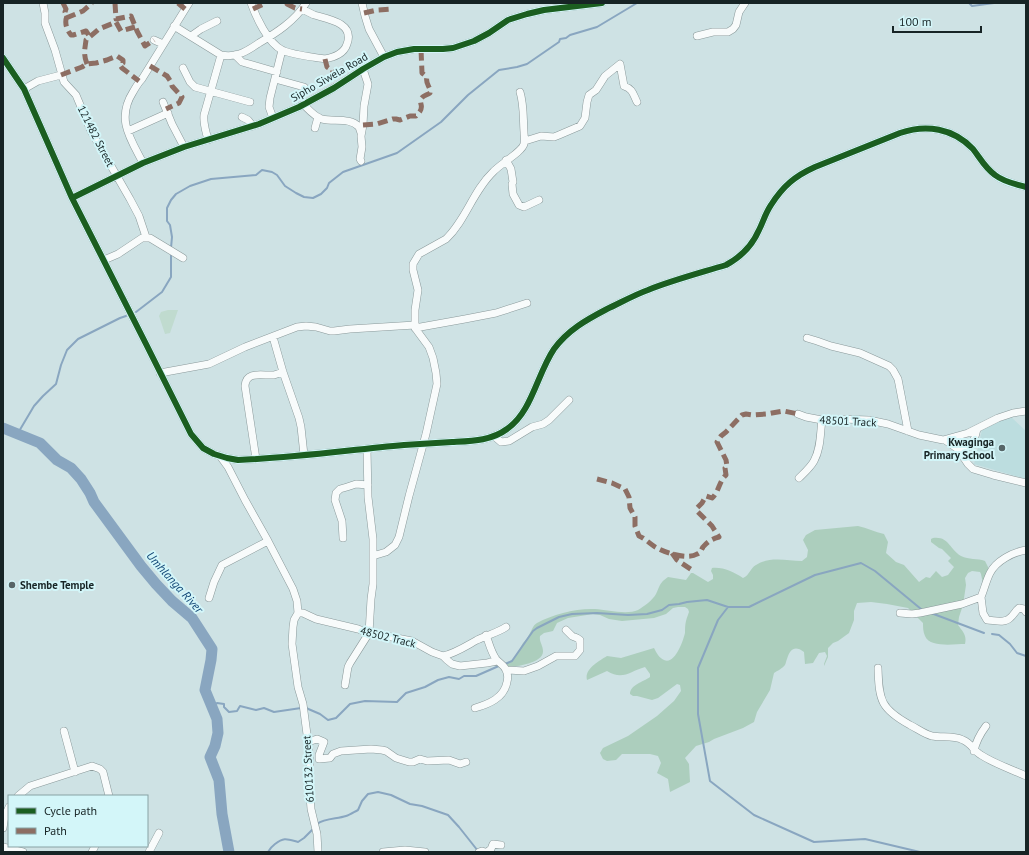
<svg xmlns="http://www.w3.org/2000/svg" width="1029" height="855" font-family="'PT Sans',sans-serif">
  <style>
    .built { fill: #bcdddf }
    .green { fill: #c0dbcf }
    .forest { fill: #accebd }
    .lines { fill: none; stroke-linecap: round; stroke-linejoin: round }
    .stream { stroke: #89a6c0; stroke-width: 2 }
    .river { stroke: #89a6c0; stroke-width: 11 }
    .minor-casing { stroke: #8a999a; stroke-width: 8 }
    .minor { stroke: #f8fbfb; stroke-width: 7 }
    .quiet { stroke: #8d6e63; stroke-width: 5; stroke-dasharray: 10 5; stroke-linecap: butt }
    .cycleway-casing { stroke: #d3f6f9; stroke-width: 8 }
    .cycleway { stroke: #1b5e20; stroke-width: 6 }
    .poi-dot { fill: #576668; stroke: #d3f6f9; stroke-width: 1.5 }
    .labels { text-anchor: middle; dominant-baseline: central; stroke-width: 4; stroke-linejoin: round; paint-order: stroke }
    .street-label { font-size: 11px; fill: #172425; stroke: #d3f6f9 }
    .poi-label { font-size: 11px; font-weight: bold; fill: #172425; stroke: #d3f6f9; text-anchor: end }
    .water-label { font-size: 12px; font-style: italic; fill: #134776; stroke: #d3f6f9 }
  </style>
  <rect width="100%" height="100%" fill="#cee2e4"/>
  <path class="built" d="M1010,416l16,15v48l-52,-15 8,-34z"/>
  <path class="green" d="M168,310h10l-8,23 -5,1 -6,-18 2,-4z"/>
  <path class="forest" d="M858,526c9,2 17,6 26,8l4,8 -2,11 10,9 8,3 15,17 7,-5 4,1 6,-7 6,6 6,-2 6,-8 -6,-6 3,-3 -9,-9 -3,-1 -8,-6v-3l2,-1c16,-2 16,11 28,18 8,4 16,2 24,5l4,8 -6,15 -2,-10 -1,-2 -8,-1 -4,2 -3,5 1,7 -3,20 -4,12 -1,8c5,7 9,10 7,19 -11,0 -35,4 -40,-8 -2,-4 -2,-9 -2,-13l-15,-15 -21,-4 -16,-2 -14,1 -3,8v9l-5,13 -11,8 -5,2 -5,5v9l-4,9v-2l3,-8 -2,-4 -6,1 -6,10 -8,1 -1,-12c-9,-7 -14,-3 -17,7 -1,2 -1,4 -2,6 -2,3 -8,6 -11,8l-4,17 -13,22 -3,10 -11,6 -29,11 -5,3 -13,4 -11,12 4,6 1,18 -20,10 -2,-13 -11,-6 4,-10 -3,-7 -8,-2h-28l-6,6 -9,1 -4,-2 -3,-6 3,-5 25,-12 29,-20 17,-15 7,-10 -1,-6 -3,-1 -19,14 -6,2 -15,-4h-4l-3,-2c0,-9 13,-12 20,-17v-3l-5,-7c-15,4 -22,14 -38,4l-20,9c-3,-11 12,-19 20,-24l14,2 33,-10c2,4 5,10 10,12 11,5 19,-19 21,-27 0,-4 0,-8 1,-12 1,-4 2,-6 3,-9l-1,-3 -3,-2h-7l-5,1 -7,6 -12,4 -32,3 -13,-2 -9,-4 -7,-1 -25,4 -11,5 -4,8 -9,2 -4,3c-1,6 3,9 3,15 1,12 -27,16 -35,16l-2,-2v-2c10,-3 12,-12 17,-20 3,-3 5,-6 7,-10 2,-3 3,-8 7,-10 16,-9 40,-15 58,-14 12,1 32,6 43,1 5,-3 15,-10 18,-16 4,-8 3,-11 12,-17l18,3 5,-7h2l15,9 5,-3v-4l-2,-4 1,-3c12,-1 21,4 31,10 7,-3 7,-10 13,-13 14,-9 31,-4 46,-4l5,-4 1,-7 -5,-10 3,-5 9,-5z"/>
  <g class="lines">
    <path class="stream" d="M969,3l3,3 22,-3
      M171,248l1,-11 -2,-12 -3,-4v-13l4,-8 5,-6 14,-8 21,-7 45,-4 6,-5 10,2 5,3 8,11 11,7 8,4 9,1 8,-4 6,-6 2,-5 14,-11 54,-19 44,-31 27,-27 31,-25 18,-3 10,-3 32,-22 1,-3 6,-1 4,-3 27,-8 40,-24
      M136,312l26,-20 9,-15v-24
      M18,433l16,-27 9,-10 13,-12 5,-19 6,-15 11,-11 42,-21 6,-2
      M728,607l-10,13 -20,48v46l12,67 44,34 60,27 51,-3 55,13
      M931,613l53,20
      M992,634l7,1 11,9 7,9 9,3
      M505,664l7,-3 21,-30 4,-3 22,-11 13,-3 25,-1 31,2 19,-1 15,-4 7,-5 10,-1 8,-2 20,-2 21,7h21l66,-32 46,-12 14,8 46,38
      M212,707l5,-4 7,1v3l5,5 8,-1 3,-5 16,4 8,-2 10,4 27,-4
      M306,708l14,6 8,6 8,-2 14,-14 15,-3 32,1 9,-9 19,-6 13,-7 11,-3 10,2 5,-3h12l25,-11
      M317,824c8,-6 20,-5 29,-8 4,-1 8,-4 12,-6l4,-9 6,-7 10,-2 13,3 19,9 12,2 26,9 11,12 19,24
      M268,852c2,-4 3,-5 7,-8 9,-7 12,-5 23,-2l6,-4 9,-9"/>
    <path class="river" d="M3,428l37,15 17,17 14,8 10,11 9,14 4,9 47,64 15,18 16,17 20,17 20,31 -1,11 -6,30 12,29 1,14 -3,13 -5,11 9,23 3,34 7,38"/>
    <defs>
      <path id="minor" d="M43,3l2,10v10l10,27 9,32 12,13 15,36 39,68 9,17 7,21
        M251,3c5,14 17,40 31,47 10,5 31,7 43,9 9,-2 19,-5 22,-15 8,-21 -19,-25 -33,-29 -4,-2 -8,-4 -12,-6
        M362,3l3,13 4,13 15,28
        M174,26l47,29c6,1 12,1 18,-1 7,-2 14,-7 20,-11 17,-10 36,-22 47,-40
        M191,36l10,-7 16,-8
        M697,36l16,-4h15l5,-3 3,-4 3,-13 6,-9
        M154,40l9,4
        M235,55l7,7 35,10
        M3,58l21,31 48,109 74,146 45,90 12,14 11,6 13,4 11,2c55,-2 110,-10 166,-15 16,-1 32,-2 48,-3 19,-1 39,-1 55,-13 25,-17 30,-55 47,-80 14,-19 32,-29 53,-40 13,-6 27,-14 41,-19 25,-10 52,-17 78,-25 15,-8 26,-19 33,-35 4,-8 7,-18 12,-25 12,-19 24,-29 44,-38l85,-34c26,-9 53,-5 73,16 7,9 12,19 22,26 9,7 20,9 31,12
        M183,68l7,14 5,5 55,15
        M275,79l29,8
        M24,89l14,-8 23,-6
        M163,102l9,22 12,23
        M304,105c5,5 11,12 18,14 12,3 28,-2 37,8l2,6
        M242,117l6,3 5,6
        M273,118l-4,-11 1,-9 12,-48
        M315,128l3,-11
        M128,131l40,-18
        M208,140c-2,-9 -5,-16 -4,-25l17,-60
        M525,141l16,-5 13,1 5,-2 21,-9 5,-8 2,-16 2,-7 7,-5 9,-14 15,-12 4,22c9,3 9,8 13,16
        M506,160l5,9 2,13 -1,2 1,10 6,11 5,2 15,-7
        M361,161l-1,-2 2,-12 -1,-11 2,-11 1,-19 4,-22 -5,-15
        M143,163c-13,-25 -27,-44 -10,-71 3,-5 5,-9 9,-13l47,-76
        M72,198l71,-35 41,-16 75,-23 40,-17 35,-19 29,-19 21,-12 13,-5 17,-3h29l10,-1 21,-7 15,-8 19,-13 19,-6 17,-4 58,-7
        M104,260l14,-6 24,-16h8l33,20
        M415,328l50,-9 31,-6 31,-10
        M273,337l10,35 16,46 2,9 3,28
        M807,338l10,3 14,5 29,7 29,13 4,4 5,9 10,52
        M160,373l49,-9 36,-17 52,-20 9,-1 10,1 14,4h4l16,-2 65,-4
        M798,414l8,3 16,3 19,-1 28,1 19,4 31,11 24,5 25,-7 30,-15 15,-5 13,-2
        M494,436l7,6 8,-1 23,-14 11,-3 6,-4 20,-20
        M945,440l13,9 10,15 5,5 20,6 33,8
        M958,449c15,-1 16,-7 19,-20
        M220,456l8,11 17,33 23,41 25,48 4,12 1,12 -4,7 -1,7 -1,17 6,43 5,17 5,38 2,24 -1,18 2,25 6,25 1,18
        M256,459l-11,-73c1,-16 18,-10 29,-11 3,-1 6,-2 9,-3
        M799,478c5,-5 11,-10 15,-17 7,-13 6,-27 8,-41
        M343,538l-1,-17 -7,-21 1,-7 4,-4 7,-2 9,-3 12,1
        M373,555h3l10,-3 9,-7 4,-8 10,-41 17,-62 11,-50 -1,-11 -3,-15 -4,-11 -14,-19v-18l3,-20 -5,-20v-6l6,-10 27,-15c20,-19 27,-48 47,-67 7,-8 29,-20 31,-28 1,-4 0,-9 0,-12 -1,-14 0,-27 -4,-40
        M981,597l2,16 4,7c7,0 17,4 23,-2 4,-3 5,-7 9,-10l5,1 2,3
        M209,598l5,-16 8,-17 46,-24
        M298,613h5l13,6 42,10 11,4 7,1 36,7 20,11 11,4 4,4 5,4 8,2 27,-3 10,-2
        M900,613l12,1 8,-1 42,-9 19,-7c3,-7 5,-16 9,-24 6,-12 23,-21 36,-23
        M443,656c13,-3 23,-10 34,-16 10,-5 20,-7 29,-13
        M878,668c1,33 3,41 32,57 8,4 14,9 22,11 10,2 21,-1 31,4 8,3 11,11 18,15 14,9 30,14 45,21
        M506,670l18,1 14,-5 18,-10h19l5,-6v-10l-3,-2 -5,-2 -6,-6
        M345,685l3,-18 2,-4 19,-30 2,-34 2,-15v-45l-5,-42 -1,-48
        M475,708c14,-4 29,-10 32,-26 1,-4 1,-8 -1,-12 -2,-5 -7,-7 -10,-11 -5,-7 -7,-16 -10,-24
        M64,731l11,41
        M308,742l9,-3 7,3 -5,13v4l11,-1 3,-4 8,-3 30,-2 11,1 4,1 10,7 13,4h4l7,-3 7,2 22,-1 11,4 6,-2
        M974,751c2,-10 6,-17 12,-25
        M18,796l12,-10 62,-20 8,3 3,3 6,24
        M3,828l2,-12 4,-9
        M3,847l20,5
        M92,852l3,-6
        M149,852l10,-19
        M383,852l22,-2 20,2
        M479,852l3,-1 3,1
        M487,852l4,-3 2,-5 8,1"/>
    </defs>
    <use href="#minor" class="minor-casing"/>
    <use href="#minor" class="minor"/>
    <path class="quiet" d="M63,3l3,6 -1,3 2,4c-3,7 0,14 4,19h2l13,-4 4,6
      M115,3l1,16 15,-3 6,15 8,15 9,-6
      M178,3l7,6
      M287,3v1l8,4 7,1
      M253,9l13,-6
      M364,13l13,-3 15,-1
      M66,18l17,-7 9,-8
      M325,59l2,8 6,4 -3,10 4,7
      M87,64c-4,-10 -2,-15 -1,-24l13,-11 17,-7 5,9 14,-4
      M150,66l17,10 4,6 1,4 10,11 -3,6 -13,6
      M61,75l21,-8 5,-3 9,-1 11,-3 10,-4 6,4v3l-3,2 2,3 17,13
      M363,125l14,-1 16,-5h3l4,1 10,-4h6c10,-10 3,-10 5,-17 1,-3 6,-4 9,-6 1,-7 -5,-8 -3,-16l-5,-4 -1,-24
      M597,479l15,4 13,6 4,8 1,11 5,9v9l4,10c7,3 12,9 18,12 9,5 31,12 40,6 4,-1 4,-4 6,-7 5,-6 9,-8 16,-10l-7,-11 -15,-15v-3l5,-5 4,-7 6,2c7,-6 7,-17 14,-23l-1,-7 2,-2 -1,-6 -9,-18 4,-6 5,-4 16,-17 4,-1 7,1 14,-1 5,-1 12,-2 14,3
      M672,553l5,7 15,10"/>
    <defs>
      <path id="cycleway" d="M3,58l21,31 48,109 74,146 45,90 12,14 11,6 13,4 11,2c55,-2 110,-10 166,-15 16,-1 32,-2 48,-3 19,-1 39,-1 55,-13 25,-17 30,-55 47,-80 14,-19 32,-29 53,-40 13,-6 27,-14 41,-19 25,-10 52,-17 78,-25 15,-8 26,-19 33,-35 4,-8 7,-18 12,-25 12,-19 24,-29 44,-38l85,-34c26,-9 53,-5 73,16 7,9 12,19 22,26 9,7 20,9 31,12
        M72,198l71,-35 41,-16 75,-23 40,-17 35,-19 29,-19 21,-12 13,-5 17,-3h29l10,-1 21,-7 15,-8 19,-13 19,-6 17,-4 58,-7"/>
    </defs>
    <use href="#cycleway" class="cycleway-casing"/>
    <use href="#cycleway" class="cycleway"/>
  </g>
  <g class="poi-dot">
    <circle cx="1002" cy="448" r="4"/>
    <circle cx="12" cy="585" r="4"/>
  </g>
  <g class="labels">
    <g class="street-label">
      <text transform="translate(329 77) rotate(-30)">Sipho Siwela Road</text>
      <text transform="translate(96 136) rotate(63)">121482 Street</text>
      <text transform="translate(848 421) rotate(3)">48501 Track</text>
      <text transform="translate(388 637) rotate(14)">48502 Track</text>
      <text transform="translate(308 769) rotate(-93)">610132 Street</text>
    </g>
    <g class="poi-label">
      <text x="994" y="442">Kwaginga<tspan x="994" dy="13">Primary School</tspan></text>
      <text x="20" y="585" text-anchor="start">Shembe Temple</text>
    </g>
    <g class="water-label">
      <text transform="translate(175 582) rotate(48)">Umhlanga River</text>
    </g>
  </g>
  <rect width="1029" height="855" fill="none" stroke="#172425" stroke-width="8"/>
  <rect x="8" y="795" width="140" height="52" fill="#d3f6f9" stroke="#88a2a4"/>
  <rect x="16" y="808" width="20" height="6" fill="#1b5e20" stroke="#88a2a4"/>
  <text x="44" y="815" font-size="12" fill="#172425">Cycle path</text>
  <rect x="16" y="828" width="20" height="6" fill="#8d6e63" stroke="#88a2a4"/>
  <text x="44" y="835" font-size="12" fill="#172425">Path</text>
  <path d="M893 26v6h88v-6" fill="none" stroke="#172425" stroke-width="2"/>
  <text x="899" y="26" font-size="12" fill="#172425" stroke="#d3f6f9" stroke-width="3" paint-order="stroke">100 m</text>
</svg>
